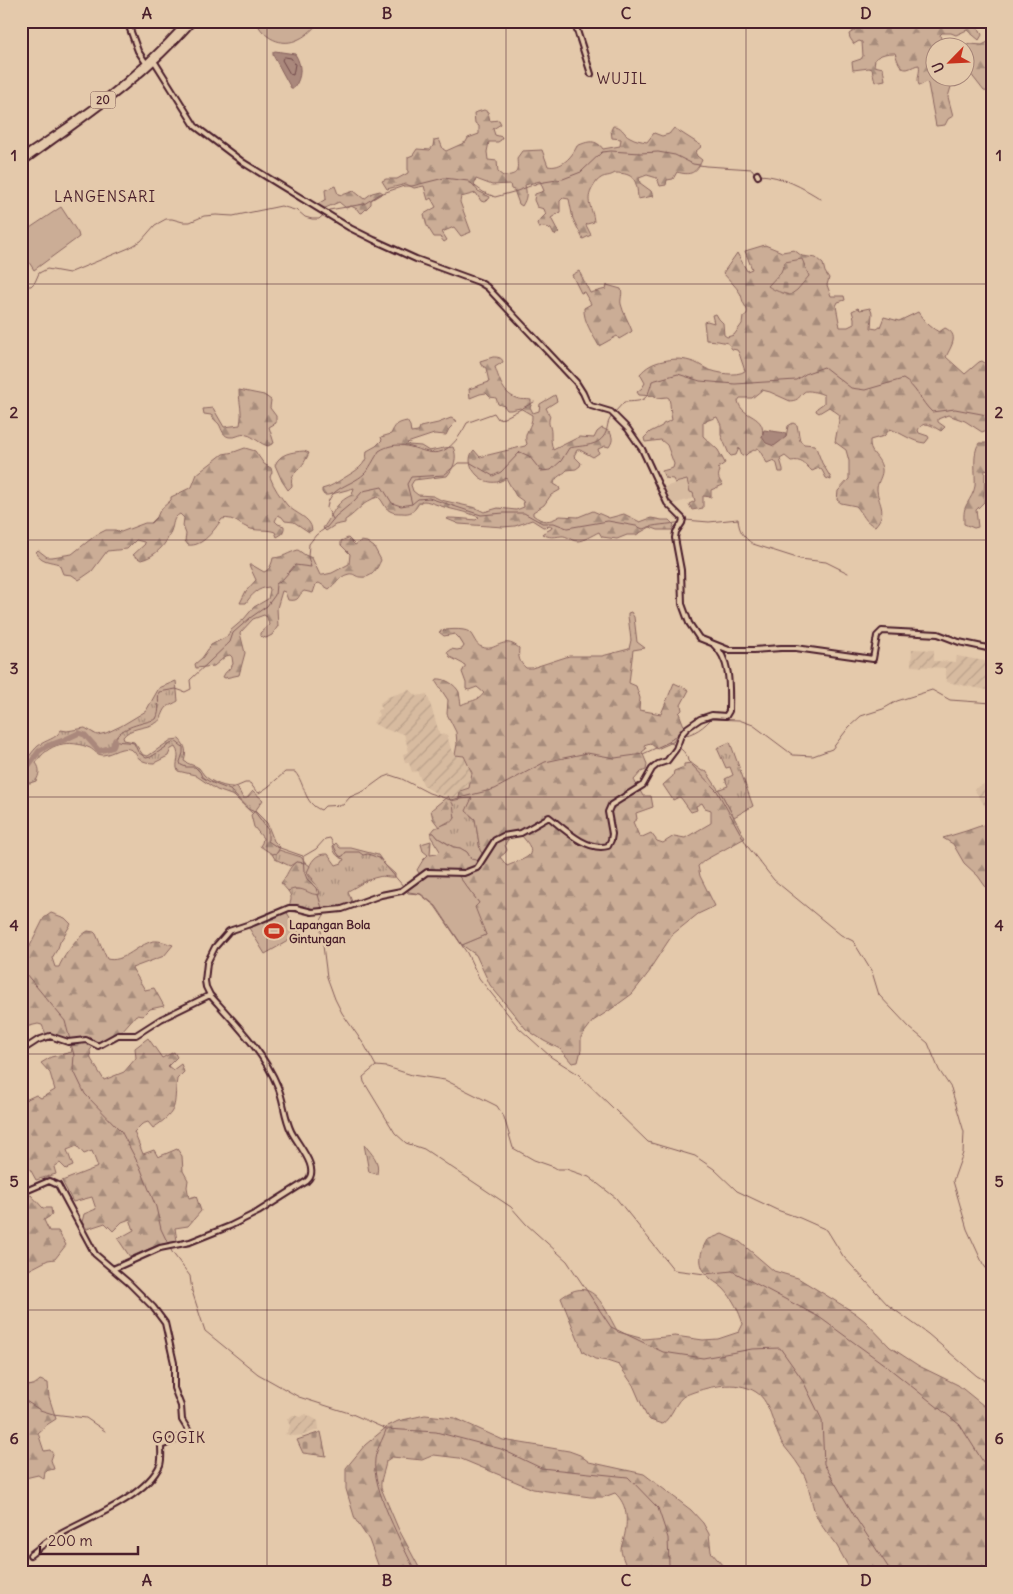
<svg xmlns="http://www.w3.org/2000/svg" width="1013" height="1594" font-family="Delius,sans-serif">
  <style>
    .built { fill: #d7bba0 }
    .industrial { fill: url(#industrial-furrows) }
    .grass { fill: url(#grass-tufts); stroke: #8a6660 }
    .forest { fill: url(#forest-firs); stroke: #8a6660; fill-rule: evenodd }
    .cemetery { fill: url(#cemetery-stones); stroke: #8a6660 }
    .park { fill: #cbad96; stroke: #8a6660 }
    .water { fill: #aa887b; stroke: #845e5b }
    .lines { fill: none; stroke-linecap: round; stroke-linejoin: round }
    .shore { stroke: #70494b; stroke-width: 1 }
    .stream { stroke: #845e5b; stroke-width: 1 }
    .river { stroke: #aa887b; stroke-width: 5.5 }
    .minor-casing { stroke: #4a1f2b; stroke-width: 8 }
    .highway-casing { stroke: #4a1f2b; stroke-width: 9 }
    .minor { stroke: #e4c9ab; stroke-width: 4 }
    .highway { stroke: #e4c9ab; stroke-width: 5 }
    .grid { fill: none; stroke: #4a1f2b; stroke-width: 1; stroke-opacity: 0.55 }
    .labels { text-anchor: middle; dominant-baseline: central; stroke-width: 5; stroke-linejoin: round; paint-order: stroke }
    .shield { fill: #e4c9ab; stroke: #785251; stroke-width: 1 }
    .shield-label { font-size: 11px; font-weight: bold; fill: #4a1f2b }
    .poi-label { font-size: 12px; font-weight: bold; fill: #4a1f2b; stroke: #e4c9ab; text-anchor: start }
    .quarter-label { font-size: 15px; letter-spacing: 1px; fill: #4a1f2b; stroke: #e4c9ab }
    .neatline { fill: none; stroke: #4a1f2b; stroke-width: 2 }
    .grid-label { font-size: 16px; text-anchor: middle; font-weight: bold; fill: #4a1f2b }
  </style>
  <defs>
    <pattern id="industrial-furrows" width="10" height="10" patternUnits="userSpaceOnUse" patternTransform="scale(1.25)"><rect width="10" height="10" fill="#d7bba0"/><path d="M-1 1l2-2M0 10L10 0M9 11l2-2" fill="none" stroke="#baa08a"/></pattern>
    <pattern id="grass-tufts" width="24" height="20" patternUnits="userSpaceOnUse" patternTransform="scale(1.25)"><rect width="24" height="20" fill="#cbad96"/><path d="M3 7l-1-3M5 7V3M7 7l1-3M15 17l-1-3M17 17v-4M19 17l1-3" fill="none" stroke="#a78c7b"/></pattern>
    <pattern id="forest-firs" width="22" height="20" patternUnits="userSpaceOnUse" patternTransform="scale(1.25)"><rect width="22" height="20" fill="#cbad96"/><path d="M5 1l3.5 6h-7zM16 11l3.5 6h-7z" fill="#a78c7b"/></pattern>
    <pattern id="cemetery-stones" width="16" height="16" patternUnits="userSpaceOnUse" patternTransform="scale(1.25)"><rect width="16" height="16" fill="#cbad96"/><path d="M2 7V4a2 2 0 0 1 4 0v3zM10 15v-3a2 2 0 0 1 4 0v3z" fill="#a78c7b"/></pattern>
  </defs>
  <rect width="100%" height="100%" fill="#e4c9ab"/>
  <filter id="ink" filterUnits="userSpaceOnUse"><feTurbulence type="fractalNoise" baseFrequency=".02" numOctaves="2"/><feDisplacementMap in="SourceGraphic" scale="10" xChannelSelector="R" yChannelSelector="G"/><feConvolveMatrix kernelMatrix="1 2 1 2 8 2 1 2 1" color-interpolation-filters="sRGB"/></filter>
  <g filter="url(#ink)">
    <path class="built" d="M686,480l4,12 3,1 2,5 -26,7 -7,-17z"/>
    <path class="industrial" d="M912,649l22,1v11l22,1 1,-6 33,6 2,-2v34l-5,-4 -40,-8 -2,-14 -34,-2z
      M409,690l8,6 10,-2 13,41 7,-1 4,16 4,5 9,1 8,17 -3,15 -10,4v7l-8,2 -3,-5 -9,-1 -15,-9 -7,-15 -5,1 -3,-9 -4,-1 -2,-8 6,-2 -5,-18 -9,-3 -2,1 -13,-5 -7,-4 6,-8 -2,-4 4,-2 -1,-6 8,-6z
      M984,784l2,4 6,-3v32l-18,-28z
      M306,1414l12,7 1,8 -14,6 -11,1 -9,-2 3,-3 2,-5 -3,-7 6,-4 7,2z"/>
    <path class="grass" d="M176,681l2,20c-3,2 -8,4 -11,6 -5,5 -4,12 -11,16 -11,6 -26,4 -33,14l1,3 10,2 9,13 5,1 23,-16 8,-1c7,7 8,13 5,22 5,4 11,4 15,7 2,2 3,5 5,7 8,8 22,13 33,12l6,11h4l6,-7 10,9 -10,14 -19,-18 -17,-6 -22,-15 -17,-4c-4,-8 4,-14 -3,-24l-4,2 -3,7 -14,7c-4,0 -11,-1 -14,-4 -4,-2 -4,-7 -8,-9 -10,-5 -19,4 -29,5 -6,0 -8,-4 -13,-7 -21,-9 -42,-5 -54,15 5,6 3,12 0,18l-6,2 -9,-1v-18c7,-4 11,-13 17,-18 9,-7 17,-6 23,-16l6,1 18,-3 12,7 9,-2 15,-7 25,-15 13,-23z
      M730,742l23,64 -19,11 -12,-22 -5,-5 11,-4 -3,-7 8,-4 -3,-8 -4,1 -9,-20z
      M465,798h8l-4,7 1,10 5,4 5,31 6,9 -2,4 -13,-4 -4,-7 -7,-4 -6,-1 -16,-9 -4,-5h-3l4,-5 18,-7 2,-3 -4,-17z
      M336,843l4,5h11l27,7 7,10 10,9v3c-6,1 -11,-2 -17,0 -11,2 -20,9 -30,14l4,11v5c-27,7 -39,7 -66,4 4,-8 8,-12 2,-20l5,-2h12l8,-10 -6,-7c4,-10 8,-19 21,-18l8,11 6,-2 2,-4c-7,-2 -10,-6 -11,-13z
      M279,850l22,7 5,6 -10,-1 -6,4 -15,-7 -3,-5 5,-1z
      M364,1144c8,11 16,16 13,30l-8,-2z"/>
    <path class="forest" d="M855,21h112l13,9 2,5 -3,5 -12,-10 -11,5 -5,-2h-9l-2,2 3,11 1,1 -8,1v30h16l1,2 -5,17 5,19 -5,3 -3,6 -9,1 -8,-42 -2,-2 -5,3h-2c-3,-7 2,-13 0,-20 -4,0 -7,3 -12,4 -7,1 -10,-10 -12,-16 -8,0 -14,1 -20,6l-1,7 9,2 2,12 -10,2 -3,-13 -3,-1 -16,2 -1,-8 9,-3 2,-3 -1,-14 -3,-1 -5,3 -4,-6 -1,-4 9,-6z
      M992,40v52l-8,-1 -14,-18 -4,-2v-23l-4,-1 8,-3 12,1z
      M484,110l4,2 2,9 9,-1 2,4 -8,5 2,6 7,2 -1,3 -3,2h-9l-2,10 1,8 9,1 1,11 5,4c16,-1 15,-5 14,-18l5,-7 20,-1 6,16c13,3 24,-9 29,-20 11,-5 19,-7 26,3l17,-3 1,-7 -9,-1 -1,-8 2,-4c10,0 9,7 17,11 5,3 11,4 17,5l7,-9 8,3 7,-2 5,-6 28,18 -7,6 2,4 5,4c-6,13 -11,16 -25,12l-4,7 -6,1 -1,5 -6,1 -3,-8 -10,-3 -8,3 1,5 11,8 2,5 -15,3c-1,-18 -3,-26 -23,-26 -6,4 -9,2 -14,5 -4,2 -6,6 -8,9 -9,15 0,20 1,35l-7,2 -1,1 5,10 -8,4 -10,-20 -4,-20 -6,-1 -3,3v11l-9,6 8,15 -5,2 -3,-6 -7,-2 -5,1 -2,-5 9,-9 -2,-5 -7,-2 -3,-7 1,-6 9,-3 -4,-10 -15,4c2,9 2,13 -3,21l-3,-2 -5,-14 -3,-1 -1,-5 -18,1 -16,-6 -2,7 4,5 12,6 -1,2 -5,3 -3,-1 -5,-8 -15,4 -1,5 11,30 -10,4 -7,-9 -12,5 5,8 -3,2 -4,-5h-6l-7,-11 -3,-12 12,-7 -5,-9 -3,2 -4,-14 -10,2 -8,-4 -19,5 -5,-8 4,-2h11l11,-6v-16l5,-2 4,-6 13,1 3,-4 1,-6 5,-1 4,10 3,2 20,-9 2,-4 11,-4v-8l-4,-3 -1,-10z
      M335,186l3,8 4,1 12,-4 10,8 8,-6 8,-2 3,2 -12,7v4l-9,9 -3,-1 -2,-3 -6,-3 -5,2 -7,-6 -16,7 -7,-4 10,-6 -1,-9z
      M765,245l17,7 12,-2 8,6 14,2 7,6 2,8 4,6 -2,7 4,11h13l1,4 -7,2 -2,4 4,21h8l6,-3v-6l-2,-7 6,-3 2,2 10,-2 2,5 -1,15 6,1 3,-2 4,-10 15,4 19,-9c6,9 12,15 21,20l6,-4c15,7 6,18 1,29l19,17 14,-12 3,-1 7,5 -1,6 4,2v54l-10,4 -17,-11 -17,-6 -10,4v3l7,5 -4,4c-9,-5 -17,-12 -23,-1l1,3 9,3 1,2 -4,5c-13,-1 -23,-10 -35,-14l-6,7 -14,4c0,4 0,8 2,11 4,6 9,10 10,18 1,6 -4,12 -5,19 0,15 12,23 -2,38 -10,-3 -12,-13 -19,-20l-15,-3 -4,-3 1,-9 11,-12v-18l-3,-11 -11,-8 5,-27 -11,-8 -10,6 -3,-2 1,-3 7,-5v-8c-4,-2 -17,-6 -20,-3 -6,5 -4,8 -14,9l-20,-9 -8,-2 -10,8h-12l-2,3c4,18 29,13 24,36h24l2,-11 5,-3 4,2 3,16 4,3 11,1 7,18 9,15v2l-5,-2 -4,-8 -3,-2 -7,3c-7,-7 -11,-12 -21,-10l-6,-5 -5,3 3,10v3h-4l-2,-8 -3,-4 -7,3 -9,-15 -10,5 -2,2 -4,1 -3,-8 -3,7 -5,1 -2,-2 -8,-19v-10l-4,-8 -14,5v14l15,14 7,13 -7,5 2,3c-3,6 -1,9 3,14l-12,5v7l-8,-1v12l-11,2 -3,-6 6,-3 -2,-8 -3,-1 -3,-12 -12,3 -2,-4 -8,-1 -3,-7 11,-3 1,-4 -7,-19 -6,-5 -16,2 -1,-4 6,-6 12,-6 1,-2 9,-4c-2,-8 -1,-14 -3,-22l-2,-1 -10,1 -2,-2 -16,-1 -2,-3 5,-4 3,-5 -5,-9c6,-7 13,-11 23,-13 9,-2 17,-3 27,0 6,1 11,5 17,8 10,4 29,8 38,2l-6,-18 -2,-3 -5,-1 -4,-6 -10,-2 -12,-1 -2,-18 3,-1 7,2 -2,-8 4,-1 3,5 4,4 1,12 3,2 7,-2 8,-11 1,-7c7,-4 4,-7 1,-13 -2,-3 -2,-8 -4,-11 -5,-8 -11,-13 -17,-20l14,-20 10,18 5,-2 -7,-18z
      M579,271l11,22 16,-4 1,-4 14,4c2,6 -1,9 0,15 2,9 8,18 11,27l-1,1 -12,7 -2,-3 -18,10c-6,-11 -16,-25 -15,-38l7,-4 -7,-12 -3,1 -9,-18z
      M493,357c4,0 9,0 10,5l-8,5c5,14 8,28 24,32 4,1 7,0 12,1v6l-1,1 3,6 6,-2 1,-7 15,-9 2,6 -11,7 4,8c-3,9 1,9 1,17 0,7 0,10 2,17l26,-13 15,1 3,-6 5,-4 8,4c3,6 3,9 -1,15l-4,-1 -7,3 1,4 -6,4 -13,-7h-3l-3,6 7,7 -1,3 -4,3 -9,1c-4,5 -12,6 -13,14l5,3 1,3 -9,5 -7,10 -11,7v3c10,8 17,7 27,1l18,1 15,-6 16,7 15,-4 16,8 11,-4 11,2h7l5,5 -2,5h-14l-8,-3 -14,8h-9l-10,4 -15,-2 -3,-5c-7,3 -15,9 -22,9 -6,0 -10,-6 -16,-5 -8,1 -11,2 -19,-2l1,-1 8,-4 1,-3 -9,1 -11,-7 -17,6 -12,1 -44,-3 -12,-5 1,-1c10,0 18,1 28,2l3,-3c-13,-6 -29,-7 -44,-13 -3,-1 -8,-3 -11,-3 -9,1 -6,14 -22,12 -4,0 -9,0 -12,-2 -6,-3 -7,-11 -12,-14 -14,3 -21,16 -33,23v3l-10,2 -9,6 -3,-3c11,-14 11,-25 29,-33l2,-7 -26,7h-4l-2,-3v-3c9,-2 15,-7 22,-11 11,-7 23,-12 23,-27l9,-5 6,-6 -1,-3 10,-3c4,-9 6,-11 16,-13l3,5 1,7 7,-1 2,-5 18,-4 13,-5 6,3 -8,8 -3,6 -12,-1 -27,9 2,2 12,1 8,5 15,-3 9,-1c5,10 1,21 -6,29l-33,4 -3,5 2,6 5,4 15,1 8,4 35,8 8,4 14,-4 18,2 8,-3 -1,-6 -7,-5 -10,-18c-20,15 -46,-13 -32,-28l6,7 45,-11 2,-2c-5,-12 6,-16 5,-29l-12,-7 -9,2h-4l-3,-4 -6,-2 -2,-6 -6,-1 -4,-4 -6,1 -10,4 -1,-9 20,-7 -3,-14 -5,-3 -1,-4z
      M239,390l25,5 7,5 -1,8 6,8v7l-7,4 5,16 -6,3c-8,-2 -15,-10 -21,-11 -6,-2 -9,2 -15,2 -9,1 -10,-8 -13,-13 -3,-3 -6,-5 -8,-9l-7,-1 -1,-5 10,-1 11,19 16,-2c3,-15 -1,-21 -1,-35z
      M979,443h13v29l-7,-2 -1,32 -8,8 2,17 -4,1 -10,-4c0,-7 -1,-14 3,-20 3,-6 7,-11 8,-18 1,-12 -3,-33 4,-43z
      M245,448l10,3 9,13 7,4 1,4 -2,5c4,11 10,19 17,28 8,9 24,12 25,25l-3,2 -15,-10 -9,-1 -3,-4 -4,-2 -3,6 3,3 6,2v3l-2,5 -5,3 -2,-5c-8,-3 -16,-1 -24,-3 -11,-3 -17,-13 -29,-10 -8,11 -19,28 -34,26l-3,-4 1,-7 -3,-8 1,-8 -4,-4c-8,4 -6,10 -9,17 -4,13 -16,26 -30,29l-8,-5 12,-11 -1,-2 -8,-2 -9,9 -20,2 -15,20 -13,9 -7,-5 -9,-1 -4,-10c-9,-3 -18,-2 -23,-12l2,-2 9,7h5l20,-3 24,-19 10,-5h9l6,2 24,-9h6l6,-6 3,-7 11,-10v-3l21,-10 5,-13 26,-20 11,-2z
      M304,451l5,2c-2,5 -5,10 -9,15 -6,6 -10,8 -8,18l-4,4 -6,-9 -7,-16c5,-12 17,-13 29,-14z
      M348,538l7,7 6,-4 6,1 7,5 7,13c-4,9 -9,19 -21,17 -4,0 -6,-4 -11,-3 -9,2 -14,10 -20,15l-10,-6 -3,1 -3,9 -9,-2c-7,4 -3,11 -16,9l-3,-8 -3,-1 -5,17 1,18 -6,9 -6,3 -6,-2v-3l9,-8 -2,-8 -3,-2 -11,4 -13,14 5,20 -6,22 -14,3 -2,-1c2,-6 7,-7 10,-13l-1,-7 -2,-2 -4,1 -12,10 -18,2 -1,-4 7,-6 9,-13 17,-9 2,-5 14,-12 10,-12 14,-8 2,-9 -1,-3c-11,1 -18,8 -23,16h-6l6,-12 10,-11 -7,-15h3l12,7c6,-2 8,-9 9,-14 12,-1 14,-5 25,-8l7,5 7,3 8,17h3l9,-2 17,-9 1,-10 -9,-9v-4z
      M631,612l3,5 3,25 8,6 -12,2 -4,33 7,3 4,12 -1,12 22,4 13,-31 15,7 -8,15 1,5 -3,3 5,13 -11,16 -16,7 -7,-6 -6,2 2,4 -4,3 5,12 -1,6 -5,2 -7,8 9,16h8l2,11 -17,6 1,6 -4,3 7,16 11,-5 6,8 6,2 11,-7 11,2 26,-15v-13l-6,-2 -3,-5 -6,3 1,4 -6,2 -10,-14 -2,-1 -6,3 -10,-15 10,-9 1,-5 10,-4v-3l7,-1 11,8h4l16,24 23,43 -40,22 -7,6 2,10 15,30 -17,8 -25,20 -20,30 -3,7 -18,23 -22,16 -17,11 -12,16v13l-3,12 -6,1 -12,-14 -16,-8 -18,-12 -36,-44 -14,-30 -14,-10 24,-10 -12,-28 5,-4 -22,-29h-15l-21,2 -4,-6 6,-10 5,-5 -5,-4 -2,-7 10,-3 -1,14 7,-1 3,-3 -9,-14v-4h3l4,5 15,9 7,1 7,4 4,7 13,3 2,-3 -6,-9 -5,-31 -9,-8 6,-13 -13,1 1,-8 9,-3 3,-15 -8,-17 -9,-1 2,-11 -1,-12 -9,-18 1,-14 -12,-18 1,-3c7,-1 18,5 22,13 1,4 1,9 2,13 9,-5 17,-3 23,-12l-7,-6 -8,3 -3,-1v-6l-4,-11 3,-5v-2l-15,-8 -3,-5 4,-3 6,1 5,-1 2,-3 -5,-8 -4,-4 -11,2 -5,-4c4,-3 26,-4 30,0 5,4 6,13 13,15 14,6 20,-13 37,1 -1,9 0,14 7,20h6l37,-12h33l27,-7 2,-9 -3,-24v-3zM520,834c21,22 8,23 -13,32l-7,-9 5,-4 2,-3 -2,-5c3,-8 7,-9 15,-11z
      M448,796l5,8 2,14 -16,9 -6,-8 -2,-9z
      M255,811l12,12 7,18 6,6 -3,6 -5,1 -12,-8 2,-3 1,-5 -9,-11 -3,-12z
      M992,822v74l-14,-20 -14,-13 -11,-19 -10,-6 23,-7z
      M296,862l10,1 4,3 -3,6c3,8 12,12 13,22 -11,3 -16,-10 -32,-3l-7,-8c7,-8 7,-15 15,-21z
      M51,913l14,5 6,6 -11,18 -2,6 -6,10 3,9h4c3,-9 20,-32 29,-36l6,1 2,2 11,25c16,4 28,-12 43,-17 7,-3 16,1 23,3l-9,11 -32,12 13,22 9,-2 10,18 -14,3 -7,7 -7,-1 -14,16 -25,12 -7,7 1,9 13,21 20,-8 12,-14 -1,-10 13,-10 14,20 12,-6 3,5 -9,9 5,4 8,-6 3,8 -7,7c-4,28 3,31 -24,49l-5,-6 -6,2 -8,8 9,22 11,-4 4,7 19,-8 5,7 1,15 5,9 -1,7 2,11 7,-2 5,15 -13,15 -13,2 2,13 -19,4 -28,12 -12,-18 16,-9 -4,-11 -8,3 -9,9 -8,-8 -18,6 -5,-7 2,-8 12,-5 -4,-12 -19,5 -11,-21 36,-14 -6,-16 -8,3 -7,-8 -10,4 6,16 -7,3 -6,-6 -6,4 2,7 -20,6 -6,-11 -2,-1 -7,2v-68l15,-7 5,3 14,-8 -5,-17 -9,-10 10,-6 21,-5 -4,-12 -22,-6 -4,-9 -4,-1 -17,4v-92l8,12 15,-30z
      M31,1195l12,13h8l1,7 -8,5 5,11h9l8,14 -11,14 -7,1 -27,14v-64l4,-2 -1,-10z
      M722,1234l18,8 34,29 24,7 57,35 10,8 25,26 29,19 39,19 26,21 8,11v156h-140c-5,-9 -10,-18 -15,-27 -6,-8 -13,-16 -18,-25 -8,-14 -8,-30 -14,-44 -5,-12 -13,-21 -21,-31 -11,-15 -12,-44 -28,-54 -20,-13 -50,-5 -70,3 -10,4 -14,23 -24,29l-12,-4 -4,-5 -13,-30 -14,-20 -12,-4 -12,-2 -12,-7 -22,-54c33,-25 43,11 57,34l26,7 31,-3 28,4 15,-1 21,-7 4,-8c-4,-13 -10,-25 -19,-35 -4,-4 -8,-6 -13,-10 -13,-11 -13,-24 -4,-39z
      M40,1380l8,3 1,14 7,22 -8,5 -10,9 6,18 6,-1 3,4 -2,6 3,9 -9,2 -1,8 -6,-4 -17,4v-95c8,3 13,2 19,-4z
      M425,1415l30,3 48,22 66,11 11,4 9,7 55,12 47,36 12,13 6,11 2,18 18,21h-99c-4,-6 -8,-16 -9,-23 0,-4 2,-8 3,-12 4,-17 4,-33 -9,-45l-11,4h-14l-57,-8 -74,-31 -25,-3 -12,5 -30,-3 -6,4c-1,10 -6,17 -5,27l17,40 24,45h-41l-12,-33 -14,-21 -9,-30v-21l19,-23 23,-19 10,-5z"/>
    <path class="cemetery" d="M802,259l7,17 -12,14 -7,5c-8,-2 -15,-4 -22,-9l13,-14 4,-10z
      M321,1432l5,24 -23,-3 -6,-13z"/>
    <path class="park" d="M256,21h65c-7,6 -13,14 -22,18 -17,9 -36,-1 -43,-18z
      M61,207l17,26 1,4 -45,33 -13,-20v-16z
      M427,872l30,2 22,29 -4,4 11,28 -24,10 -26,-39 -15,-12 -12,-2 -3,-3z
      M286,911l14,23 -35,20 -16,-26z"/>
    <path class="water" d="M275,51l20,3c7,11 7,23 -1,34h-3l-18,-33v-3z
      M764,430l22,3v4l-12,9 -8,-3 -4,-6z"/>
    <g class="lines">
      <path class="shore" d="M285,57l6,1 4,6 -2,11 -3,-1 -8,-14 1,-2z"/>
      <path class="stream" d="M760,175c22,1 42,12 61,24
        M21,289l7,-3h3l4,-4 4,-9 8,-4 22,4 60,-25 12,-7 14,-16 11,-6h6l11,3h7l14,-6 12,-1 17,1 48,-10 17,5 7,6 7,2h7l10,-9 35,-6 16,-10 24,-8h8l32,-8 24,3 15,11 12,5 22,-6 21,-8 25,-4 18,-7 21,-20 9,-1 29,2 18,-1 17,3 18,9 13,2 46,3 4,6
        M614,413l10,-11c20,-1 23,0 28,-21l26,-7 22,7 35,3 61,-4 11,-7 17,-6 27,21 14,2 38,-11c13,7 18,23 29,33l23,-3 37,7
        M412,504l6,-5 11,-1 52,17 23,-2h20l18,10h12l13,5 41,-7 28,5 7,3c11,-5 26,-4 38,-7
        M333,519l-6,-11c2,-21 24,-22 37,-34 4,-3 12,-18 15,-23 37,-23 56,33 88,-28l2,-1 25,-9 4,6 6,-1 30,-16
        M685,520l24,2 29,-3c1,12 5,18 15,25l47,15 26,3 22,11
        M669,742l4,-5c17,-1 27,-6 38,-18l28,1 14,5 40,30 20,1 19,-7 17,-22 12,-11 22,-7 14,-8 35,-11 18,10 42,3
        M231,789l14,-6h5l6,8 3,2 9,-6 17,-15h10c11,13 8,31 26,38l4,-4 18,-1 7,-8 14,-6 18,-13 8,-3 12,4 27,14 22,7 44,-11 50,-27 42,-9 28,5 28,-4 26,-12c8,4 18,9 19,19l29,30 31,56 26,33 67,55 12,6 19,31 7,23 31,33 18,15 11,27 12,18 13,44 -1,21 -10,28 14,48 16,35 9,12
        M304,856l12,-7 9,-10 5,-1c4,6 5,13 10,19l3,-1 3,-4h13l4,3 5,-1 11,4 25,29
        M406,890l2,3 12,1 15,12 32,47 12,25 40,50 32,29 27,17 70,68 47,14 19,13 23,22 40,19 23,8 27,12 16,26 45,49 40,29 49,42 9,5 6,6
        M21,968l44,53 9,34 -1,14 12,25 36,37 19,36 16,40 5,22 11,23 18,24 2,15 13,40 53,43 41,23 53,17 34,15 50,3 65,17 40,19 87,9 30,31 10,30 1,26 2,9
        M376,1066l-11,-20 -23,-33 -7,-14 -8,-22 -7,-55 4,-7 -8,-27 -9,-9 -3,-8 -1,-15 -26,-9 -9,-6v-11l-13,-18 -7,-3 -18,-19 -20,-8 -8,-5 -2,-5 -5,-5h-9l-5,-2 -1,-3 3,-9v-6l-8,-6 -24,16 -5,1 -8,-6 -4,-9c-7,-2 -12,0 -19,-3 5,-14 28,-16 41,-21 5,-9 1,-17 3,-27l17,-3 9,3 6,-3 -1,-9 40,-38 3,-9 17,-15 17,-12 8,-11 1,-11 7,-5 12,-14 16,2 -3,-10 1,-13 7,-9 11,-8 9,-11 18,-15 9,-10 19,-4 10,16 9,3 11,-2 -5,-20 4,-7 33,-2 14,-12h13l22,13 8,-4 19,-20 9,4 12,15 10,-1 10,-9 8,-13c14,-3 31,-1 37,-16 2,-6 1,-10 6,-16
        M21,1398l19,12 13,4 33,4 19,13
        M386,1430c-3,9 -10,20 -11,29 -4,29 28,86 41,114
        M892,1573l-37,-56 -31,-53 -2,-44 -20,-41 -22,-31 -28,1 -49,9 -40,-6 -52,-25 -44,-66 -41,-37 -15,-17 -87,-58 -18,-6 -11,-10 -31,-51 -1,-5 13,-11 11,1 25,8 33,5 52,26 7,11 9,31 21,12 20,7 3,2h9l23,8 27,21 58,72 31,4 27,-3 87,46 66,48 75,60 32,51"/>
      <path class="river" d="M21,768l8,-3 10,-14 8,-5 17,-6 15,-7 6,2 14,16 14,-4 2,-7"/>
      <defs>
        <path id="minor" d="M127,21l11,30 8,12
          M574,21l17,53
          M153,59l42,67 49,37 106,65 24,12 42,19 63,23 8,5 89,95 7,11 4,9 4,4 20,6 17,17 14,20 25,54 16,16 -1,4 -6,9 -1,6 6,32 1,34 7,19 10,15 30,12h25l27,-2h15l77,11 4,-23 5,-5 56,3 21,8 33,7
          M757,174l1,2
          M21,1051l17,-11 12,-4 18,6 18,-2 12,6 20,-11h18l25,-16 49,-24 -4,-8 -1,-6 2,-18 8,-16 14,-16 24,-8 36,-15h7l16,4 30,-3 39,-14 20,-4 26,-19 37,1 13,-5 18,-28 8,-4 18,-3 28,-16c15,12 38,35 59,29l3,-6 1,-6 -4,-22 3,-7 32,-20 9,-16 6,-5 9,-3 9,-12 5,-14 6,-7 13,-9 12,-4 14,1 3,-5c0,-21 3,-50 -15,-66
          M21,1193l28,-12 9,4 37,69 34,29 24,24 12,16 9,40v25l7,18 1,14 8,13 -29,13c0,6 1,13 -1,19 -16,35 -80,56 -112,76 -6,4 -12,10 -18,14
          M113,1269l47,-21 30,-6 40,-16 28,-14 49,-31c14,-12 -10,-37 -16,-50 -7,-15 -7,-30 -13,-44 -14,-35 -43,-64 -68,-92"/>
        <path id="highway" d="M21,158c27,-18 54,-36 79,-55 32,-25 61,-52 88,-82
          M21,163c61,-44 122,-84 172,-142"/>
      </defs>
      <use href="#minor" class="minor-casing"/>
      <use href="#highway" class="highway-casing"/>
      <use href="#minor" class="minor"/>
      <use href="#highway" class="highway"/>
    </g>
  </g>
  <path class="grid" d="M267,21v1552M506,21v1552M746,21v1552M21,284h971M21,540h971M21,797h971M21,1054h971M21,1310h971"/>
  <defs>
    <symbol id="stadium-bare" viewBox="-9 -9 18 18"><path d="M0-5a6.5 5 0 1 0 0 10a6.5 5 0 1 0 0-10ZM-3.5-1.8h7v3.6h-7Z" fill="#c8321e" stroke="#e4c9ab" stroke-width="2.5" paint-order="stroke"/></symbol>
  </defs>
  <g fill-rule="evenodd">
    <use href="#stadium-bare" x="260" y="917" width="28" height="28"/>
  </g>
  <g class="labels">
    <rect class="shield" x="90.5" y="91.5" width="25" height="17" rx="4"/>
    <g class="shield-label">
      <text x="103" y="100">20</text>
    </g>
    <g class="poi-label">
      <text x="289" y="924">Lapangan Bola<tspan x="289" dy="14">Gintungan</tspan></text>
    </g>
    <g class="quarter-label">
      <text x="622" y="78">WUJIL</text>
      <text x="105" y="196">LANGENSARI</text>
      <text x="179" y="1437">GOGIK</text>
    </g>
  </g>
  <rect width="1013" height="1594" fill="none" stroke="#e4c9ab" stroke-width="55"/>
  <g transform="translate(950 62) rotate(246)"><circle r="24" fill="#e4c9ab" stroke="#a68578"/>
  <path d="M0-4L9 19L0 12L-9 19Z" fill="#c8321e"/>
  <text y="-8" font-size="14" font-weight="bold" text-anchor="middle" fill="#4a1f2b">U</text>
  </g>
  <path d="M40 1546v8h98v-8" fill="none" stroke="#4a1f2b" stroke-width="2.5"/>
  <text x="48" y="1546" font-size="15" fill="#4a1f2b" stroke="#e4c9ab" stroke-width="4" paint-order="stroke">200 m</text>
  <rect x="28" y="28" width="958" height="1538" class="neatline"/>
  <g class="grid-label">
    <text x="147" y="19">A</text>
    <text x="387" y="19">B</text>
    <text x="626" y="19">C</text>
    <text x="866" y="19">D</text>
    <text x="14" y="161">1</text>
    <text x="999" y="161">1</text>
    <text x="14" y="418">2</text>
    <text x="999" y="418">2</text>
    <text x="14" y="674">3</text>
    <text x="999" y="674">3</text>
    <text x="14" y="931">4</text>
    <text x="999" y="931">4</text>
    <text x="14" y="1187">5</text>
    <text x="999" y="1187">5</text>
    <text x="14" y="1444">6</text>
    <text x="999" y="1444">6</text>
    <text x="147" y="1586">A</text>
    <text x="387" y="1586">B</text>
    <text x="626" y="1586">C</text>
    <text x="866" y="1586">D</text>
  </g>
</svg>
